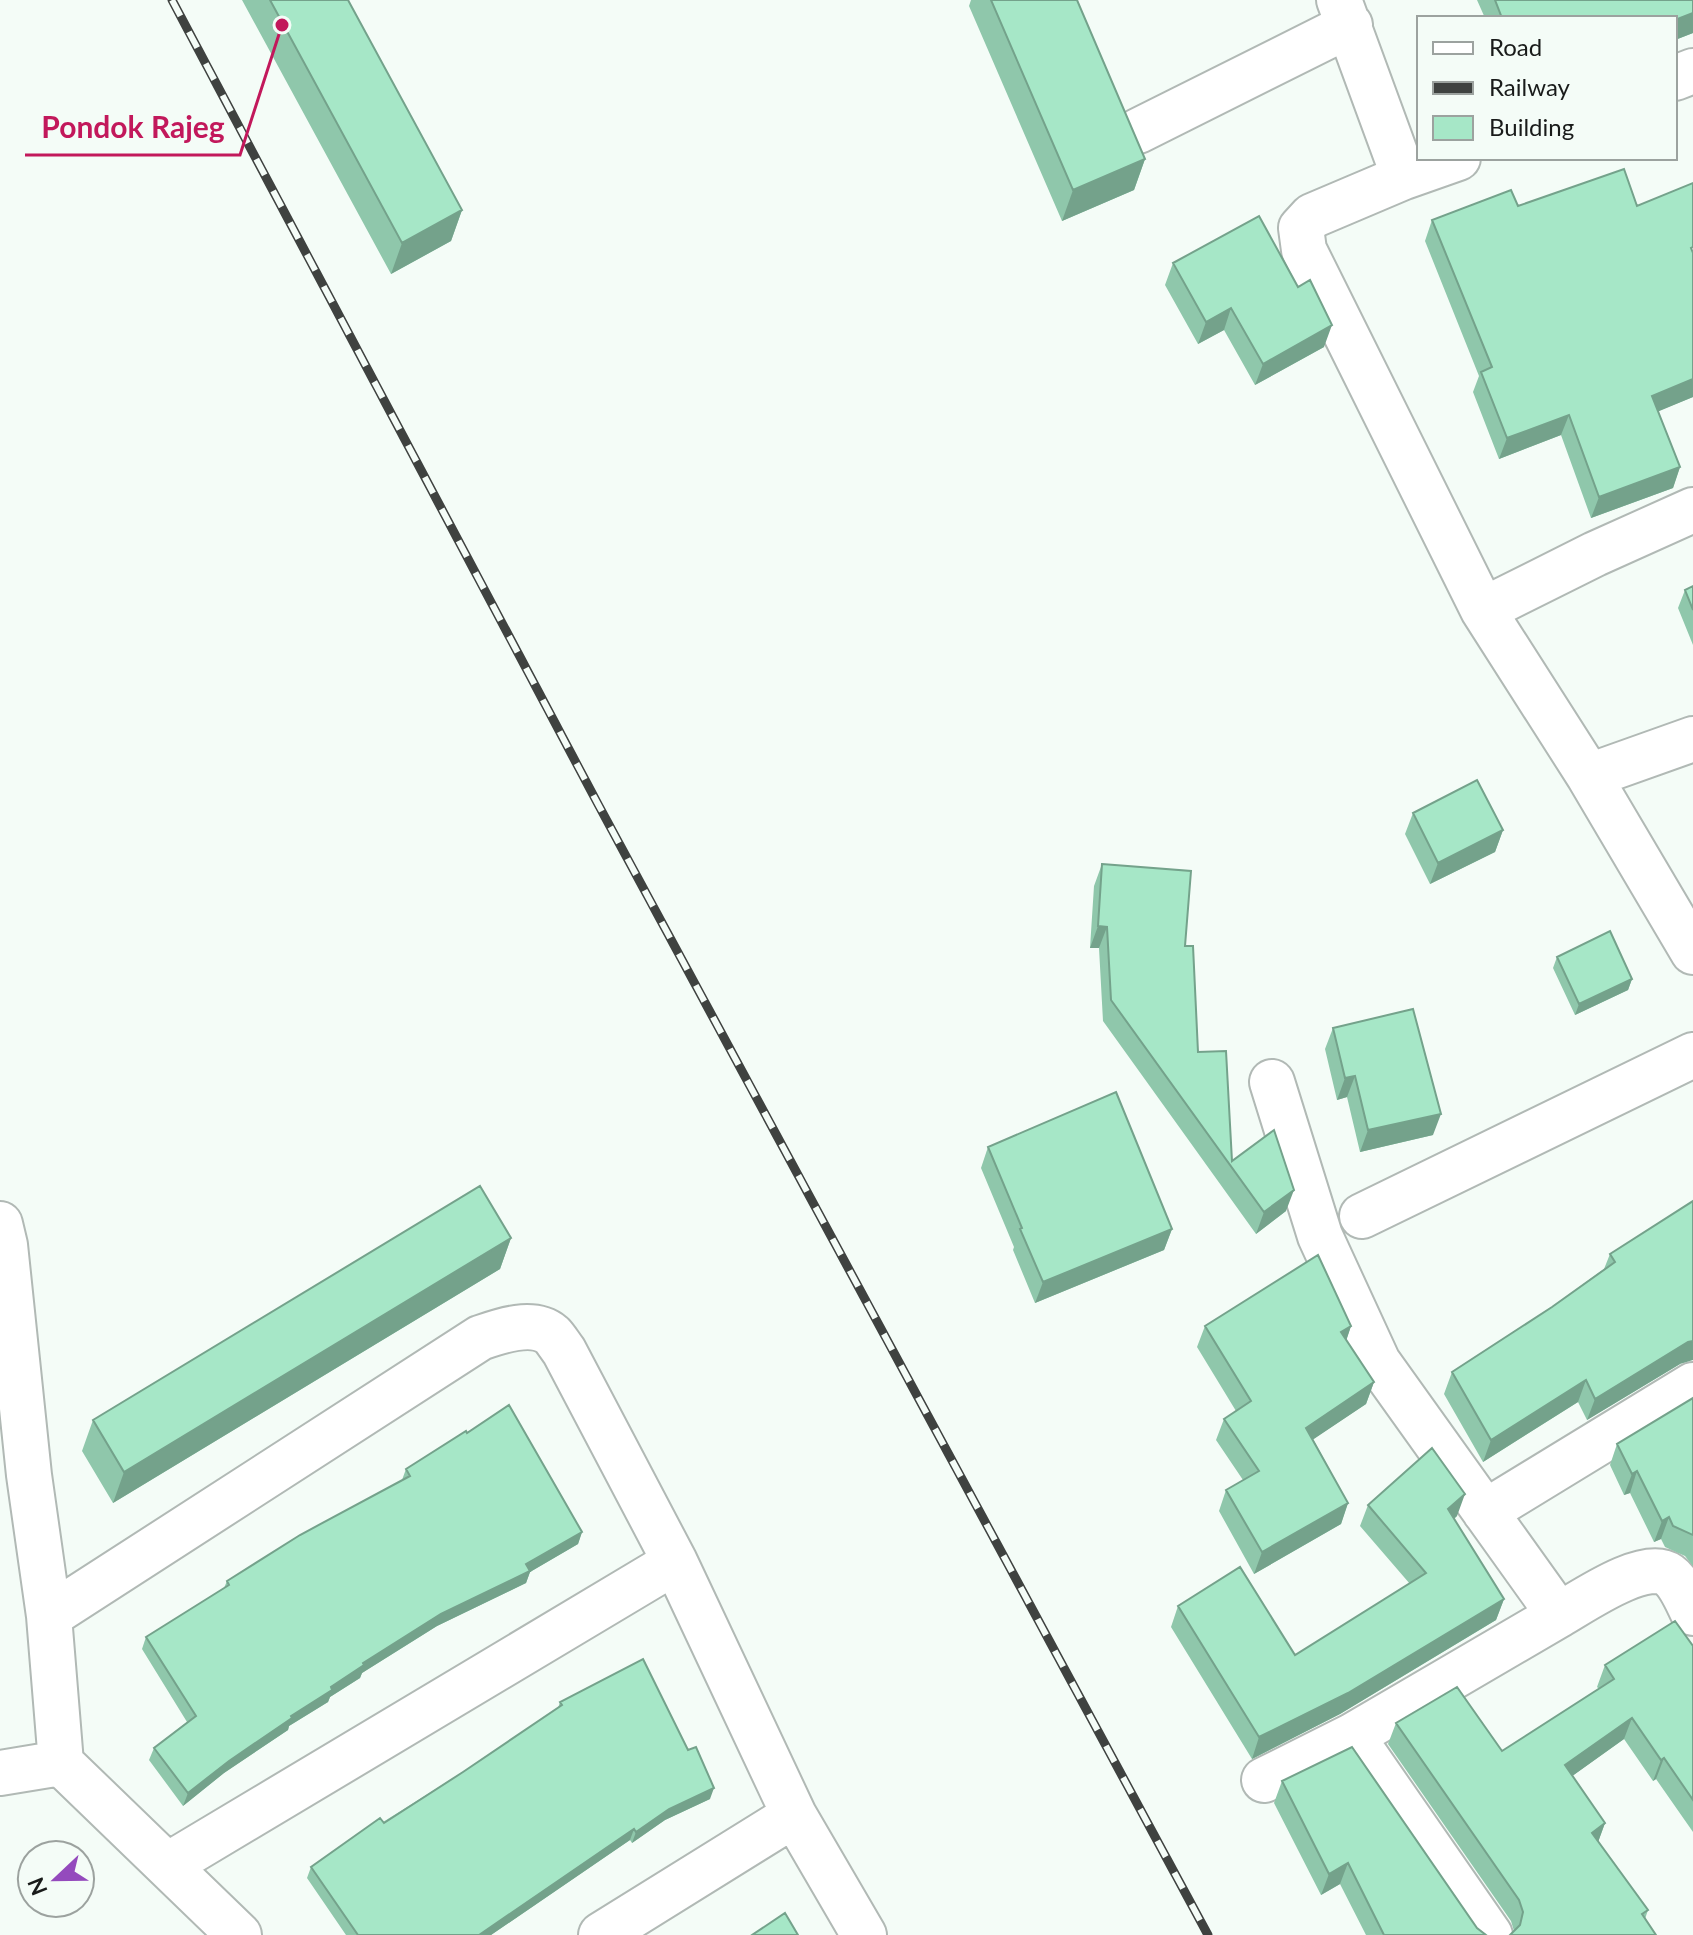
<svg xmlns="http://www.w3.org/2000/svg" width="1693" height="1935" font-family="Lato,sans-serif">
  <style>
    .lines { fill: none; stroke-linecap: round; stroke-linejoin: round }
    .street-casing { stroke: #b1b9b5; stroke-width: 48 }
    .street { stroke: #fff; stroke-width: 44 }
    .rail-casing { stroke: #3f4240; stroke-width: 9 }
    .rail { stroke: #f4fcf7; stroke-width: 6; stroke-dasharray: 18; stroke-linecap: butt }
    .wall { fill: #8fc7ab }
    .shaded-wall { fill: #74a28b }
    .building { fill: #a6e7c7; stroke: #74a28b; stroke-width: 2 }
    .leader { fill: none; stroke: #c2185b; stroke-width: 3 }
    .callout-dot { fill: #c2185b; stroke: #f4fcf7; stroke-width: 3 }
    .callout-label { font-size: 30px; text-anchor: middle; font-weight: bold; fill: #c2185b; stroke: #f4fcf7; stroke-width: 6; stroke-linejoin: round; paint-order: stroke }
  </style>
  <rect width="100%" height="100%" fill="#f4fcf7"/>
  <g class="lines">
    <defs>
      <path id="street" d="M1339,0l65,177 -92,39 -11,12 3,22 179,360 106,166 104,176
        M1675,78l18,-7
        M1138,131l212,-106
        M1404,177l54,-19
        M1483,610l112,-56 98,-44
        M1589,776l104,-37
        M1272,1082l48,154 58,126 181,253c23,-13 86,-57 110,-40 11,8 18,26 24,38
        M1362,1216l331,-161
        M0,1224l5,21 24,230 20,141 12,147 178,172
        M1485,1512l208,-127
        M49,1616l431,-278c20,-7 53,-19 72,-3 4,4 8,11 12,16l111,211 119,253 70,120
        M1352,1736l138,199
        M0,1773l61,-10
        M1264,1780l88,-44 207,-121
        M168,1865l507,-303
        M601,1935l193,-120"/>
    </defs>
    <use href="#street" class="street-casing"/>
    <use href="#street" class="street"/>
    <defs>
      <path id="rail" d="M172,0l427,806 609,1129"/>
    </defs>
    <use href="#rail" class="rail-casing"/>
    <use href="#rail" class="rail"/>
  </g>
  <path class="wall" d="M242,0h106l114,210 -11,31 -60,33z
    M971,0h106l68,159 -11,31 -72,31 -93,-215z
    M1477,0h216v33l-18,7v-22h-190z
    M1518,206l175,191 -35,14 22,56 -7,21 -82,30 -30,-83 -62,24 -26,-67 6,-16 -54,-135 7,-21z
    M1173,263l151,84 -69,38 -31,-55 -26,14 -33,-59z
    M1693,586v59l-15,-37 7,-18z
    M1413,813l90,17 -8,22 -65,32 -25,-50z
    M1102,864l83,82 13,106 34,109 54,50 -30,23 -153,-213 -4,-73h-9l4,-62z
    M1557,957l75,22 -4,11 -53,25 -22,-47z
    M1333,1028l100,107 -73,17 -13,-55 -10,3 -12,-51z
    M988,1147l184,82 -8,21 -129,53 -22,-53 1,-3 -33,-79z
    M511,1238l-11,31 -387,234 -31,-52 11,-31z
    M1610,1254l70,110 -93,56 -9,-18 -95,60 -39,-68 8,-22 100,-65 52,-38z
    M1205,1326h146l-5,15 28,41 -8,22 -53,35 35,64 -7,21 -87,50 -35,-63 7,-21 17,-10 -27,-40 8,-21 12,-8 -39,-64z
    M1693,1398v168l-8,-10 -20,-9 -4,-8 -7,3 -24,-49 -6,2 -14,-30 7,-21z
    M406,1469l176,63 -4,12 -48,28 -4,11 -89,43 -75,47 -2,5 -30,19 -2,5 -39,24 -1,4 -64,43 -41,33 -34,-46 5,-12 33,-26 -45,-73 4,-12 78,-49 3,-7 175,-101z
    M1368,1505l89,11 -3,3 50,80 -8,21 -156,94 -88,45 -81,-132 7,-21 117,49 115,-71 -50,-58z
    M1693,1646v186l-37,-53 -3,2 -29,-42 -52,37 33,47 -7,19 50,68 -3,9 -131,12 -3,-10 -123,-177 8,-21 106,28 97,-62 -2,-2 8,-22z
    M560,1702l150,97 -45,21 -33,23 -2,-3 -139,95h-145l-39,-57 4,-11 152,-95 95,-64z
    M1282,1781l195,147 9,7h-120l-26,-51 -19,11 -47,-92z"/>
  <path class="shaded-wall" d="M1693,13v20l-18,7v-20z
    M1145,159l-11,31 -72,31 11,-31z
    M462,210l-11,31 -60,33 11,-31z
    M1231,308l-7,22 -26,14 8,-22z
    M1332,325l-8,22 -69,38 8,-21z
    M1693,379v18l-48,20 7,-21z
    M1569,415l-8,20 -62,24 8,-21z
    M1680,467l-7,21 -82,30 8,-21z
    M1503,830l-8,22 -65,32 8,-21z
    M1098,926l9,1 -8,21h-9z
    M1632,979l-4,11 -53,25 4,-11z
    M1355,1076l-8,21 -10,3 8,-22z
    M1441,1114l-8,21 -73,17 8,-22z
    M1294,1190l-8,21 -30,23 8,-22z
    M1172,1229l-8,21 -129,53 8,-21z
    M511,1238l-11,31 -387,234 11,-31z
    M1351,1326l-7,21 -3,-15z
    M1693,1341v19l-13,4 -93,56 8,-21 93,-57z
    M1586,1380l-8,22 -95,60 8,-22z
    M1374,1382l-8,22 -67,45 7,-21z
    M1637,1471l-7,22 -6,2 8,-21z
    M1465,1494l-8,22 -17,14 8,-21z
    M1348,1503l-7,21 -87,50 8,-22z
    M1669,1517l-8,22 -7,3 8,-21z
    M582,1532l-4,12 -48,28 -4,11 -89,43 -75,47 -2,5 -30,19 -2,5 -39,24 -1,4 -64,43 -41,33 5,-13 41,-32 134,-98 78,-49z
    M1504,1599l-8,21 -156,94 -88,45 7,-22z
    M1632,1718l-8,21 -67,48 8,-22z
    M1664,1758l-8,21 -3,2 8,-21z
    M714,1788l-4,11 -45,21 -33,23 4,-11 33,-23z
    M1605,1823l-8,22 -5,-12z
    M634,1829l-4,11 -139,95h-12z
    M1348,1863l-8,21 -19,11 8,-21z"/>
  <path class="building" d="M270,0h78l114,210 -60,33z
    M991,0h86l68,159 -72,31z
    M1495,0h198v13l-18,7v-2h-173z
    M1624,169l13,37 56,-23v64l-2,1 2,5v126l-41,17 28,71 -81,30 -30,-82 -62,23 -26,-66 11,-5 -60,-147 79,-30 7,16z
    M1259,216l39,71 12,-7 22,45 -69,39 -32,-56 -25,14 -33,-59z
    M1693,586v24l-8,-20z
    M1477,780l26,50 -65,33 -25,-50z
    M1102,864l89,7 -6,75h8l5,106 28,-1 6,110 42,-31 20,60 -30,22 -153,-212 -4,-73 -9,-1z
    M1610,931l22,48 -53,25 -22,-47z
    M1413,1009l28,105 -73,16 -13,-54 -10,2 -12,-50z
    M1116,1092l56,137 -129,53 -23,-53 2,-1 -34,-81z
    M480,1186l31,52 -387,234 -31,-52z
    M1693,1201v140l-5,1 -93,57 -9,-19 -95,60 -39,-68 100,-65 63,-45 -5,-8z
    M1318,1255l33,71 -10,6 33,50 -68,46 42,75 -86,49 -36,-62 33,-19 -35,-52 27,-18 -46,-75z
    M1693,1398v137l-20,-9 -4,-9 -7,4 -25,-50 -5,3 -15,-30z
    M509,1405l73,127 -56,32 4,7 -89,43 -78,49 1,2 -33,22 1,3 -41,26 1,2 -63,43 -41,32 -34,-45 42,-32 -50,-79 83,-52 -2,-4 73,-46 110,-59 -4,-7 60,-38 1,2z
    M1432,1448l33,46 -17,15 56,90 -156,94 -89,44 -81,-131 62,-39 55,88 131,-82 -58,-68z
    M1675,1621l18,25v154l-29,-42 -3,2 -29,-42 -67,47 40,58 -13,10 56,77 -6,4 14,21h-146l10,-10 3,-13 -4,-12 -123,-177 61,-36 45,64 112,-72 -9,-14z
    M643,1659l45,91 8,-3 18,41 -45,21 -33,23 -2,-3 -155,106h-121l-47,-68 69,-49 4,5 79,-51 99,-67 -2,-3z
    M1352,1747l125,181 9,7h-102l-36,-72 -19,11 -47,-93z
    M785,1913l13,22h-46z"/>
  <path class="leader" d="M282 25L240 155H25"/>
  <circle class="callout-dot" cx="282" cy="25" r="8"/>
  <g class="callout-label">
    <text x="133" y="138">Pondok Rajeg</text>
  </g>
  <rect x="1417" y="16" width="260" height="144" fill="#f4fcf7" stroke="#9ca29f" stroke-width="2"/>
  <rect x="1433" y="42" width="40" height="12" fill="#ffffff" stroke="#9ca29f" stroke-width="2"/>
  <text x="1489" y="56" font-size="24" fill="#191b1a">Road</text>
  <rect x="1433" y="82" width="40" height="12" fill="#3f4240" stroke="#9ca29f" stroke-width="2"/>
  <text x="1489" y="96" font-size="24" fill="#191b1a">Railway</text>
  <rect x="1433" y="116" width="40" height="24" fill="#a6e7c7" stroke="#9ca29f" stroke-width="2"/>
  <text x="1489" y="136" font-size="24" fill="#191b1a">Building</text>
  <g transform="translate(56 1879) rotate(248)"><circle r="38" fill="#f4fcf7" stroke="#9ca29f" stroke-width="2"/>
  <path d="M0-6L14 30L0 20L-14 30Z" fill="#944abd"/>
  <text y="-12" font-size="22" font-weight="bold" text-anchor="middle" fill="#191b1a">N</text>
  </g>
</svg>
